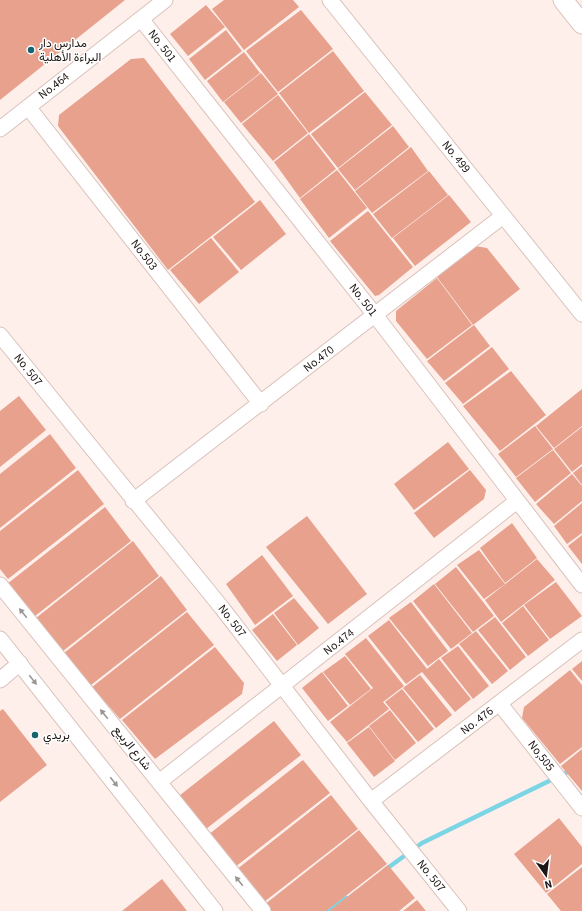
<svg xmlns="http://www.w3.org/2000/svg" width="582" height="911" font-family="'Source Sans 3',Vazirmatn,sans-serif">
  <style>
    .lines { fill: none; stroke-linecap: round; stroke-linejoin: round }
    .stream { stroke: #7cd5e4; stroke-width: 4.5 }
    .building { fill: #e7a18d }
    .minor-casing { stroke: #d9c2bb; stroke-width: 17 }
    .tertiary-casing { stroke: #d9c2bb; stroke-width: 21 }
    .minor { stroke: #fff; stroke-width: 15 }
    .tertiary { stroke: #fff; stroke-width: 19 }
    .oneway { fill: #9a9695 }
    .poi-dot { fill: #17636e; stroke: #fff; stroke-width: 1.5 }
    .labels { text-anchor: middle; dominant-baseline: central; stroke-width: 3; stroke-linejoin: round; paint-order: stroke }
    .poi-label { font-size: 12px; fill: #1e1614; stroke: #fff; text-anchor: start }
    .street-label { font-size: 12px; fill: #1e1614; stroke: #fff }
  </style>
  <rect width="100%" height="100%" fill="#feefeb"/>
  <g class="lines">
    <path class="stream" d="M385,870l37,-27 160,-78
      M328,911l18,-13"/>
  </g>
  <path class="building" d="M0,0h125l-125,100z
    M224,0h69l6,7 -55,43 -32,-41z
    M206,5l19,22 -37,29 -18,-22z
    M301,10l32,39 -55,43 -32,-41z
    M226,30l16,21 -37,29 -16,-21z
    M333,51l31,40 -55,42 -30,-40z
    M244,52l16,21 -37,29 -16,-21z
    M144,58l111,144 -87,68 -110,-144 1,-11 72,-56z
    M261,73l17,21 -37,29 -17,-21z
    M365,92l27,33 -54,43 -27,-34z
    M278,95l30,38 -35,28 -31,-37z
    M393,126l16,21 -54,43 -17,-21z
    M309,134l27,35 -36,29 -26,-36z
    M411,147l17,24 -56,42 -17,-22z
    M337,170l30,38 -38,30 -29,-39z
    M429,171l19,24 -56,43 -19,-24z
    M449,195l22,27 -56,44 -22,-28z
    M260,200l26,34 -45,36 -28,-33z
    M368,211l45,56 -34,28 -4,1 -45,-55z
    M211,238l28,34 -40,32 -29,-34z
    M475,246l12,2 33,41 -47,36 -36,-48z
    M437,278l35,47 -45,34 -31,-38v-10z
    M474,325l16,21 -46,35 -17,-20z
    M492,347l17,22 -46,35 -18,-21z
    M511,371l35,44 -46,36 -37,-45z
    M582,389v37l-28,22 -18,-22z
    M19,396l27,34 -46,37v-56z
    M535,426l18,23 -37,28 -18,-23z
    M582,427v37l-10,8 -18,-23z
    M50,434l26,34 -76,60v-54z
    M448,442l21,27 -55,41 -20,-26z
    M553,450l18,23 -36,29 -19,-24z
    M582,466v19l-9,-12z
    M78,470l26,34 -96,75 -8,-10v-38z
    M470,470l16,20 -2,9 -50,39 -20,-25z
    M572,474l10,12v15l-28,23 -18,-20z
    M582,503v30l-15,11 -13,-18z
    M105,507l26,34 -96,75 -28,-32z
    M307,516l60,78 -39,30 -62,-77z
    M512,523l25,35 -32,25 -25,-35z
    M582,535v29l-14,-18z
    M133,541l26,35 -96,75 -27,-33z
    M479,550l26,34 -21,15 -27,-34z
    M262,555l31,41 -38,29 -29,-41z
    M537,559l18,21 -54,42 -16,-22z
    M456,567l38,49 -21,16 -38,-48z
    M161,576l26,34 -96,75 -27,-32z
    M556,582l26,34 -32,23 -26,-34z
    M434,584l38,49 -21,16 -38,-48z
    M294,598l25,30 -21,17 -24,-32z
    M411,602l37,49 -20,15 -39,-48z
    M523,606l26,34 -21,16 -26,-33z
    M187,612l27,33 -94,74 -28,-32z
    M273,614l24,31 -20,16 -25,-31z
    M495,617l31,40 -16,13 -32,-40z
    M389,620l38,49 12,-10 32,40 -16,13 -33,-40 -16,12 -38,-48z
    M476,631l32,40 -16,13 -33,-40z
    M366,638l38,48 -21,16 6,7 -42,33 -17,-20 43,-34 -28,-34z
    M458,646l31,40 -16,13 -32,-41z
    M215,647l29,36 -2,11 -87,65 -33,-39z
    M345,656l26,33 -21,16 -27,-33z
    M582,661v20l-10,-12z
    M570,670l12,15v62l-22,17 -38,-46 2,-11z
    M322,672l26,34 -20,15 -26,-33z
    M420,675l32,40 -16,13 -33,-40z
    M402,689l32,40 -16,13 -33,-40z
    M3,709l44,56 -47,37v-91z
    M390,710l26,33 -21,17 -26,-34z
    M274,721l27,34 -95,74 -27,-33z
    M369,727l26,34 -21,16 -27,-34z
    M582,749v42l-21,-25z
    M303,760l27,33 -95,74 -27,-32z
    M331,795l27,34 -94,73 -28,-32z
    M559,818l23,29v17l-36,29 -32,-39z
    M359,830l28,34 -61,47h-57l-5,-6z
    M388,865l27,33 -16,13h-70z
    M582,867v44h-21l-14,-17z
    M162,879l25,32h-65z
    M417,900l9,11h-23z"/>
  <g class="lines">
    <defs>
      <path id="minor" d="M330,0l252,314
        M141,19l234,296 207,270
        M28,107l233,297
        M0,129l165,-129
        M0,335l222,273 149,193 88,110
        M133,501l370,-285
        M0,585l263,326
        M0,639l215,272
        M0,680l20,-17
        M500,704l82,104
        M159,782l358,-281
        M371,801l211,-161"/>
      <path id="tertiary" d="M563,0l19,24"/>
    </defs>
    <use href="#minor" class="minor-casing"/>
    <use href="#tertiary" class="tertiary-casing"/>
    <use href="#minor" class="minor"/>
    <use href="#tertiary" class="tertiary"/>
  </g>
  <defs><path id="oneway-solid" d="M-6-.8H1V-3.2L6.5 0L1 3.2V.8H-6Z"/></defs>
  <g class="oneway">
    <use href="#oneway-solid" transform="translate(23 613) rotate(-129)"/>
    <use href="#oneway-solid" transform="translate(33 680) rotate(52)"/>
    <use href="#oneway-solid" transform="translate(104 714) rotate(-129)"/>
    <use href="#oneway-solid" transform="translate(114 782) rotate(52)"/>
    <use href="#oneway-solid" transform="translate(239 881) rotate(-129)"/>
  </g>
  <g class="poi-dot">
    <circle cx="31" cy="50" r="4"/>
    <circle cx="35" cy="735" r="4"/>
  </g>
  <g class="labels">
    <g class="poi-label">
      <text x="39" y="43">مدارس دار<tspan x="39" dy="14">البراءة الأهلية</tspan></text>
      <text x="43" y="735">بريدي</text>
    </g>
    <g class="street-label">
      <text transform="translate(162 46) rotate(52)">No. 501</text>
      <text transform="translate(54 86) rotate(-38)">No.464</text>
      <text transform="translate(456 157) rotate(51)">No. 499</text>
      <text transform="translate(144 255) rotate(52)">No.503</text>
      <text transform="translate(363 300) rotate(52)">No. 501</text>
      <text transform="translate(319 359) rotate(-38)">No.470</text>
      <text transform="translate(28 370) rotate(51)">No. 507</text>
      <text transform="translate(232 621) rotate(52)">No. 507</text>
      <text transform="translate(339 642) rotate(-38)">No.474</text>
      <text transform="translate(477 721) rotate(-37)">No. 476</text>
      <text transform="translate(132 748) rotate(51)">شارع الربيع</text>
      <text transform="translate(541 756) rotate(52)">No,505</text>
      <text transform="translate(431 876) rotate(51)">No. 507</text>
    </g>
  </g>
  <g transform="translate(546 875) rotate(166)" stroke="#ffffff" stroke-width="3" paint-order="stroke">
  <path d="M0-3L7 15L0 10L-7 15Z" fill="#1e1614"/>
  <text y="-6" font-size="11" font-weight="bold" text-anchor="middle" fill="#1e1614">N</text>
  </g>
</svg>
